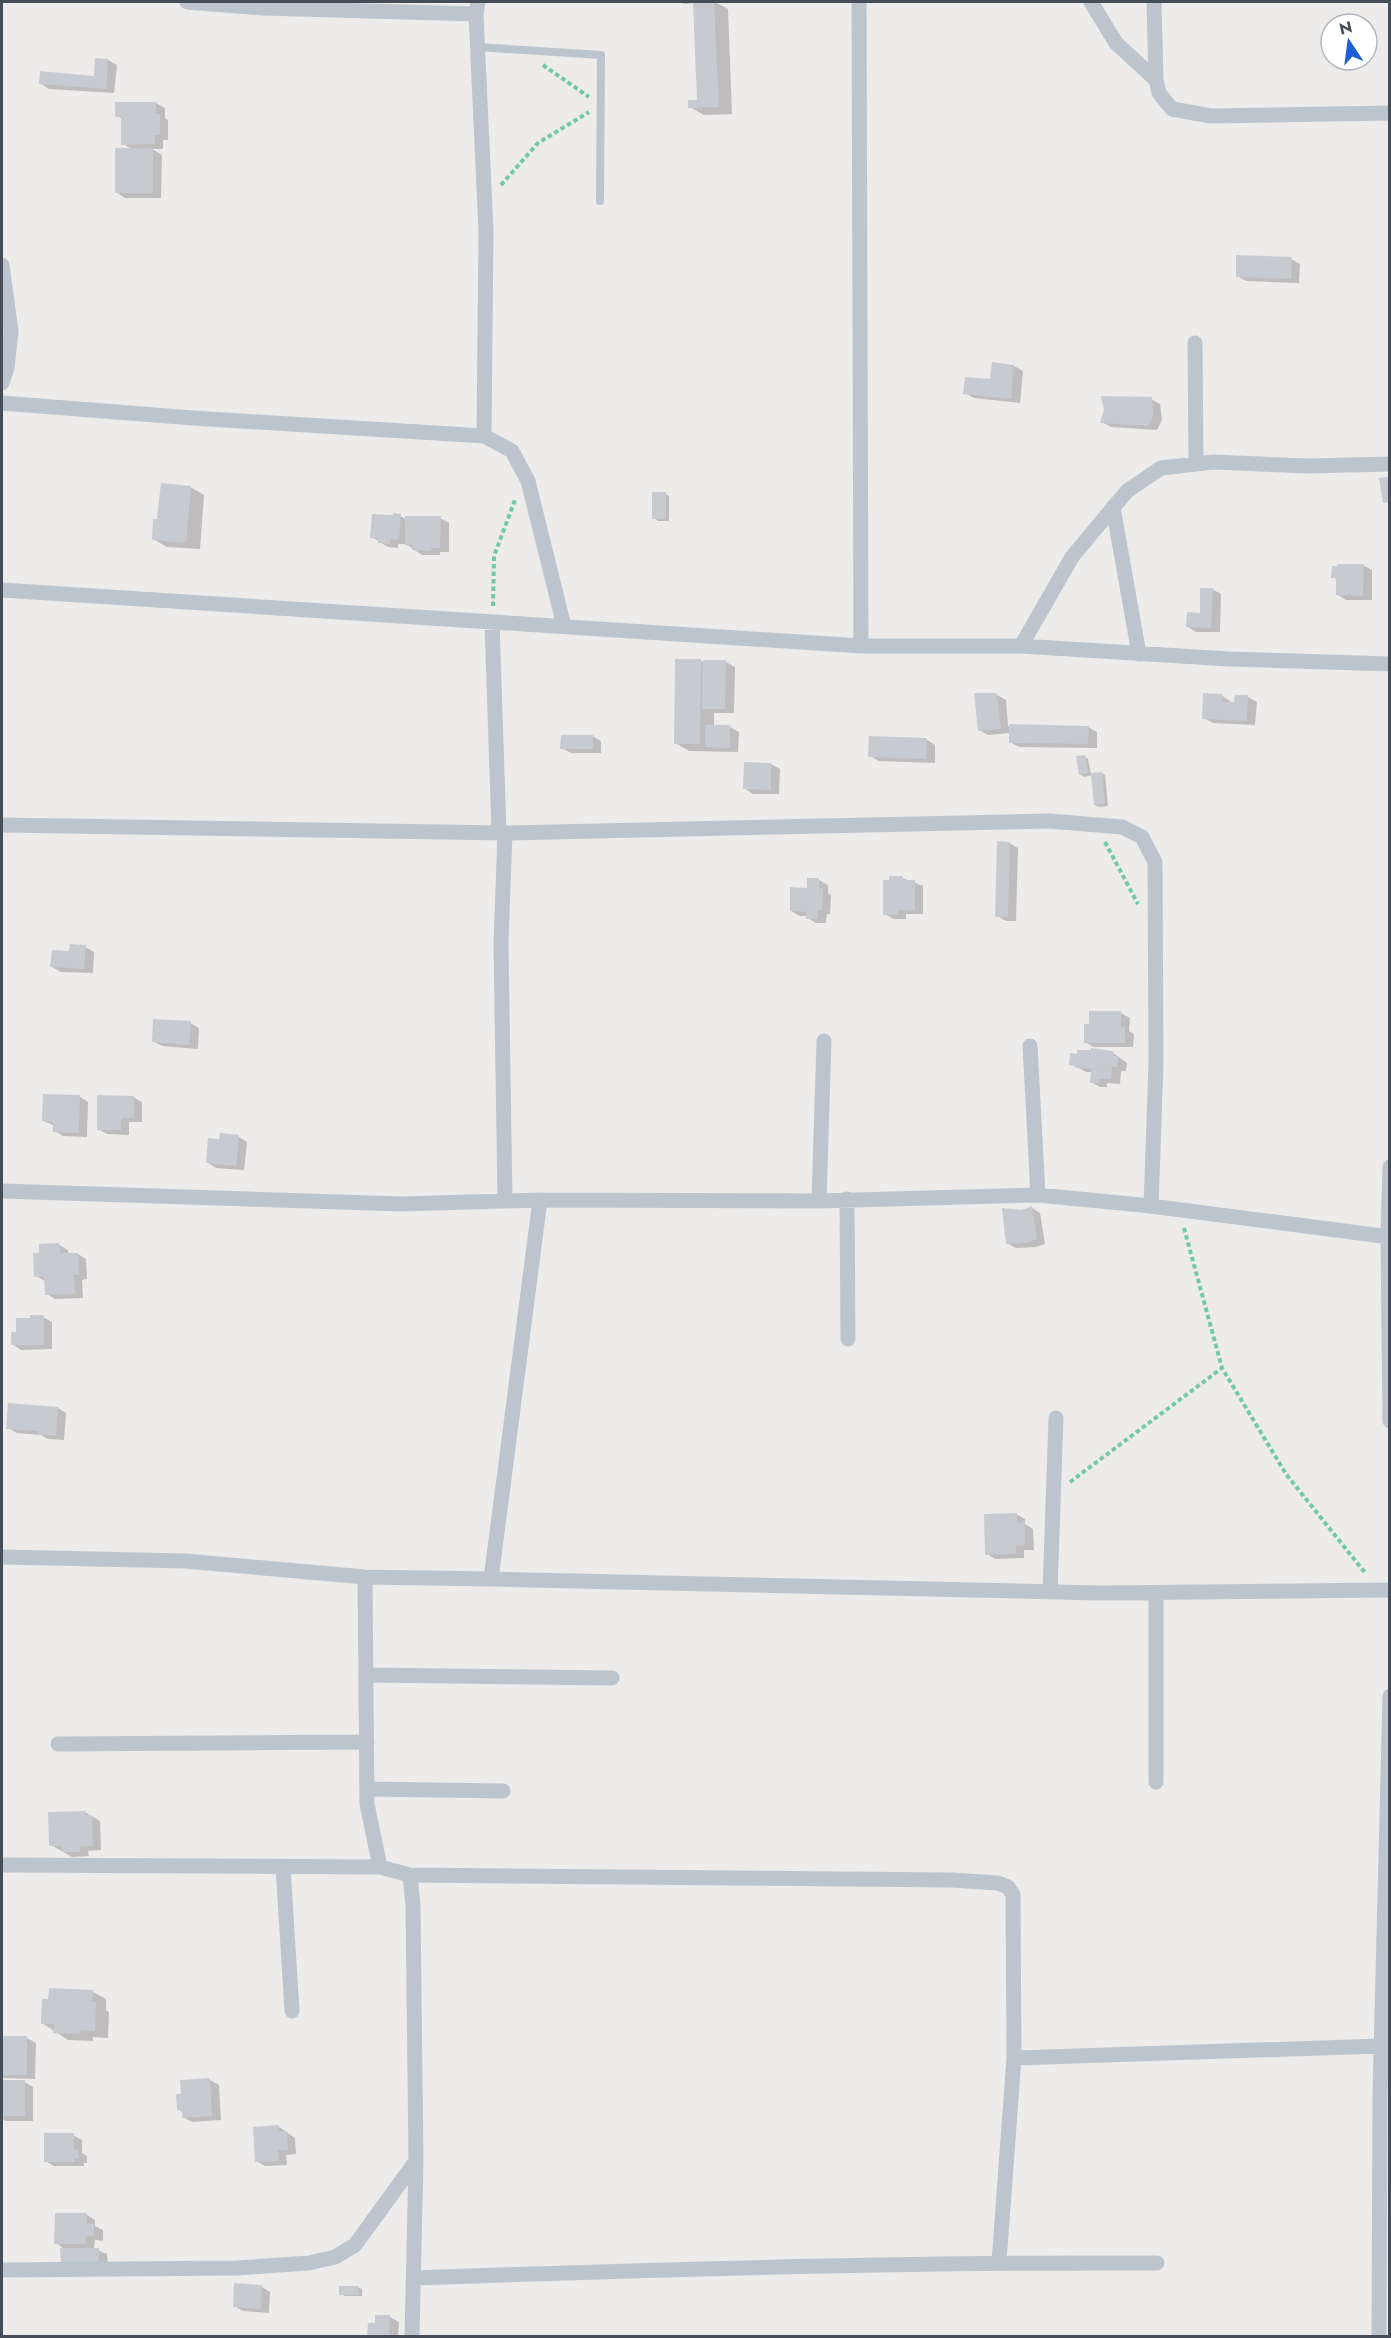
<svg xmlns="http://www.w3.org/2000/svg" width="1391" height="2338" font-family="Jost,sans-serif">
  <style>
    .shadow { fill: #0003 }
    .building { fill: #c8cad1 }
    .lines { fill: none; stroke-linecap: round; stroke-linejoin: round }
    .path { stroke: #72caa5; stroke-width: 4; stroke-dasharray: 4.5 3; stroke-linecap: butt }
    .service { stroke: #bcc5ce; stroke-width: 8 }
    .minor { stroke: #bcc5ce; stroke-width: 15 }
  </style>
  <rect width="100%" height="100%" fill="#eeeceb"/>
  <path class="shadow" d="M680,2h35l13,7 4,105 -28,1 -14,-8 9,-6 -5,-98 -9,1z
    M108,60l9,5 -3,28 -65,-4 -9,-6 55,-6z
    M156,103l9,5v10l3,2v20h-5v9h-11l10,6 -1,43h-36l-9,-6 16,-43 -9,-5v-25l-7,-3z
    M1291,259l9,5 -1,19 -53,-2 -9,-5z
    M993,364l21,2 9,5 -3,32 -46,-5 -9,-5 26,-12z
    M1151,399l9,5 2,16 -5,10 -46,-3 -9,-5z
    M190,487l14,8 -4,54 -33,-2 -14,-8 6,-18z
    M665,494l4,2v25h-11l-4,-3z
    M400,516l6,3 34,-1 9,5v29h-9v3h-18l-16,-11h-8v4l-10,-1 -16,-10z
    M1363,565l9,5v30h-26l-8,-5v-15l-5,-3z
    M1212,589l9,5 -1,38h-24l-8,-5 13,-13z
    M701,661l4,2 21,-1 9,5 -1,46h-20v13l16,1 9,5 -1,20 -49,-1 -14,-8z
    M997,695l9,5 2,26 80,1 9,5v16l-78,-1 -9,-5v-9l-22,2 -9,-5z
    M1221,695l9,6v3l18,-7 9,5 -2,23 -42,-2 -9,-5z
    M592,736l9,5v12h-30l-9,-5z
    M927,740l8,5v18l-56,-2 -9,-5z
    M1084,756l4,3 3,15 11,-1 3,2 3,31 -9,1 -4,-2 -2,-30 -9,2 -4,-3z
    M771,764l9,5 -1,25h-26l-9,-6z
    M1009,843l9,5 -2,73h-10l-9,-5z
    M902,878l21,8v28h-17v5h-12l-9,-5z
    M819,880l9,5v8l3,2 -1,19h-3l-1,9h-10l-8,-5v-2h-8l-9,-5z
    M85,947l9,5 -1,21 -32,-1 -9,-5z
    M1121,1013l9,5 -1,13 5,3 -1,13h-39l-9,-5z
    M190,1023l9,5 -1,21 -36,-3 -9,-5z
    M1113,1053l14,10 -1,8h-5l-1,13 -13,-1v4h-7l-9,-5 1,-10h-6l-15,-8z
    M80,1097l8,5 -1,35 -24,-1 -9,-5 1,-5 -11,-5z
    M133,1097l9,5v20h-13v13l-22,-1 -9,-5z
    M239,1137l8,5 -3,28 -28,-2 -9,-6 13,-22z
    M1032,1208l8,5 5,31 -9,3 -20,1 -9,-5 15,-32z
    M59,1245l9,5v5l10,-1 8,5 1,20 -5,1 1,18 -28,1 -8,-5 -2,-13 -9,-5 4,-22z
    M43,1317l9,5v27l-31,1 -9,-6 5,-11z
    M58,1408l8,5 -2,27 -16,-1 -7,-4 -24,-2 -9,-5z
    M1016,1514l9,5v5l8,5 1,21h-10v8l-29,1 -8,-5z
    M85,1812l15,9 1,29 -13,1 1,5 -17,1 -21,-12z
    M93,1992l13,7v11l3,2 -1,26 -15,-1v4l-25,-1 -26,-17z
    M2,2037l25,1 9,5 -1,36 -33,-1z
    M21,2080l12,7v34h-28l-3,-3v-36h19z
    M210,2080l9,5 2,35 -29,2 -9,-5v-5l-4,-2z
    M279,2127l16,11 1,16 -10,1 1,10 -22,1 -9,-5z
    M73,2135l9,5v13l5,3v7h-3v3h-30l-9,-5z
    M87,2215l8,5v6l8,4v11l-8,-1 -1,9 13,5 1,14 -46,-4v-17l-6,-4z
    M262,2287l8,5 -1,21 -26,-2 -9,-5z
    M358,2287l4,2v7h-17l-4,-2z
    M390,2317l9,5 -1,14h-29v-12h7z"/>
  <path class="building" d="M693,2h21l5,105 -31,1v-8h9z
    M95,58l13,1 -2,30 -67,-5 1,-13 54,5z
    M115,102h41v12h4v21h-5v9l-34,1v-28h-6z
    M115,148h38v45h-38z
    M1236,255l56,2 -1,22 -55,-2z
    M992,362l22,3 -3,34 -48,-5 2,-17 25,2z
    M1101,396l51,1 1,18 -5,11 -48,-3 4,-13z
    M1390,477v25l-7,1 -4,-25z
    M161,483l30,3 -5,57 -34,-3 1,-21h4z
    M652,492h14v27h-14z
    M393,513l8,1 -2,26 -9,-1v5l-12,-1v-4l-8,-1 2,-24 21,1z
    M405,516h36l-1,32h-9v3l-19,-1v-5h-7z
    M1337,564h27l-1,32 -27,-1v-17h-5l1,-12h5z
    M1200,588h13l-2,40 -25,-1 1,-15 13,1z
    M675,659h26l-1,85h-26z
    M703,660h23l-1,49h-23z
    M974,693h23l4,36 -23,2z
    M1203,693l19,1v8h12l1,-7h13l-1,26 -45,-2z
    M1009,724l80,2 -1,18 -79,-1z
    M705,725h25v23l-25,-1z
    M561,735h32v14h-33z
    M869,736l58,2 -1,21 -58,-2z
    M1085,755l3,18 -9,2 -3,-19z
    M744,762l27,1v27l-28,-1z
    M1102,772l3,32 -11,1 -3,-32z
    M997,841l13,1 -2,75h-13z
    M889,876h14v4h12v30h-17v5h-15v-35h6z
    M807,878h12v10h4l-1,22h-4v9h-12v-7l-16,-1v-24l17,1z
    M70,944l16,1 -2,24 -34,-2 2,-17 17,1z
    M1089,1011h32v16h4v16h-41v-19h5z
    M153,1019l38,2 -2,24 -37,-3z
    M1091,1048l22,3v5h5l-1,11h-5l-1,12h-12v4h-9l1,-13 8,-1 -23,-1v-2l-7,-1 1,-12 7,1v-4h14z
    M43,1094l37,1 -1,38 -26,-1v-10l-11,-1z
    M97,1095l37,1v22h-13v12h-24z
    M220,1133l19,2 -3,31 -30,-3 2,-25 11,1z
    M1032,1206l5,33 -10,4 -21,1 -4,-36 20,2z
    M59,1243l1,10h18l1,22h-5l1,19 -30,1 -1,-19 -10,1 -1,-24h6v-9z
    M30,1315h14v30h-33v-13h5v-14h14z
    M8,1403l50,4 -2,29 -18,-1v-4l-32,-2z
    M1017,1513v10l8,-1v23l-9,1v8l-31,1 -1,-41z
    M85,1811v4h7l1,31h-13v6h-18v-6h-13l-1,-34z
    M49,1988l44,2 -1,12h4l-1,29 -15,-1v4l-27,-1 1,-9h-13l1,-25h6z
    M2,2036h25v39h-25z
    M210,2078l2,38 -30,2v-8h-5l-1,-16h5l-1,-14z
    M2,2080h23v36h-23z
    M279,2125v6h8l1,19h-10l1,11 -24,1 -2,-35z
    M44,2133h30v16l4,1 1,8h-4v4h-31z
    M55,2213h32v10l7,1v12h-8v8h-32z
    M60,2248h39v16l-38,1z
    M234,2283l28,2 -1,24 -28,-2z
    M339,2286h19l1,9h-20z
    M375,2315h15l-1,21h-22l1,-13h7z"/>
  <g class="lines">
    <path class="path" d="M543,65l46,32
      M501,185l37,-42 51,-31
      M493,606l1,-50 21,-56
      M1105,842l33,62
      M1184,1228l38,140 64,106 80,100
      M1070,1482l152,-114"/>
    <path class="service" d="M477,47l124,8 -1,146"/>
    <path class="minor" d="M187,2l76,6 213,6
      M478,2l-2,12 10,217 -2,205
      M859,2l2,644
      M1091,2l25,41 40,37
      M1154,2l2,78 3,13 13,16 39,7 179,-3
      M2,265l9,66 -4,37 -5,15
      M1195,343l1,121
      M2,403l191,15 291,18 28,15 16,30 36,145
      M1113,507l26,147
      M2,590l859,56h160l208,13 161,5
      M492,622l7,211
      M1021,646l51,-89 55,-66 34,-23 52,-6 94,4 83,-2
      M2,825l503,8 544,-12 73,6 20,10 13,25 1,201 -5,143
      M505,833l-4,110 4,258
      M1030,1046l8,149
      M1390,1167l-2,69 2,185
      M2,1191l400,13 138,-4 279,1 219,-6 113,11 239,31
      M847,1199l1,140
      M819,1201l5,-160
      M2,1557l183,4 180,16 126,2 609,14 290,-3
      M365,1577l2,227 13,63 30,8 3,31 3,255 -4,175
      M491,1579l49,-379
      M1050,1592l6,-174
      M1156,1593v189
      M367,1675l245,3
      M58,1744l309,-2
      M367,1789l136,2
      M2,1865l378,2
      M283,1867l9,144
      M410,1875l542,5 46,3 10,4 5,8 1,163 -15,204
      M1014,2058l367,-12
      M2,2270l235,-2 72,-5 26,-6 20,-12 61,-84
      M413,2278c248,-9 496,-16 744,-15
      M1379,2336l1,-242 10,-398"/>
  </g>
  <rect width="1391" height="2338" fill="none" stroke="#444d58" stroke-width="6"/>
  <g transform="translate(1349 42) rotate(347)"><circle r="28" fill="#ffffff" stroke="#b4b8bc" stroke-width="1.5"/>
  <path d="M0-4.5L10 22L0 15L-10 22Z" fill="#1c5fd8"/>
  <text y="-9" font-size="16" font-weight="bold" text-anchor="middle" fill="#444d58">N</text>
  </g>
</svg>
